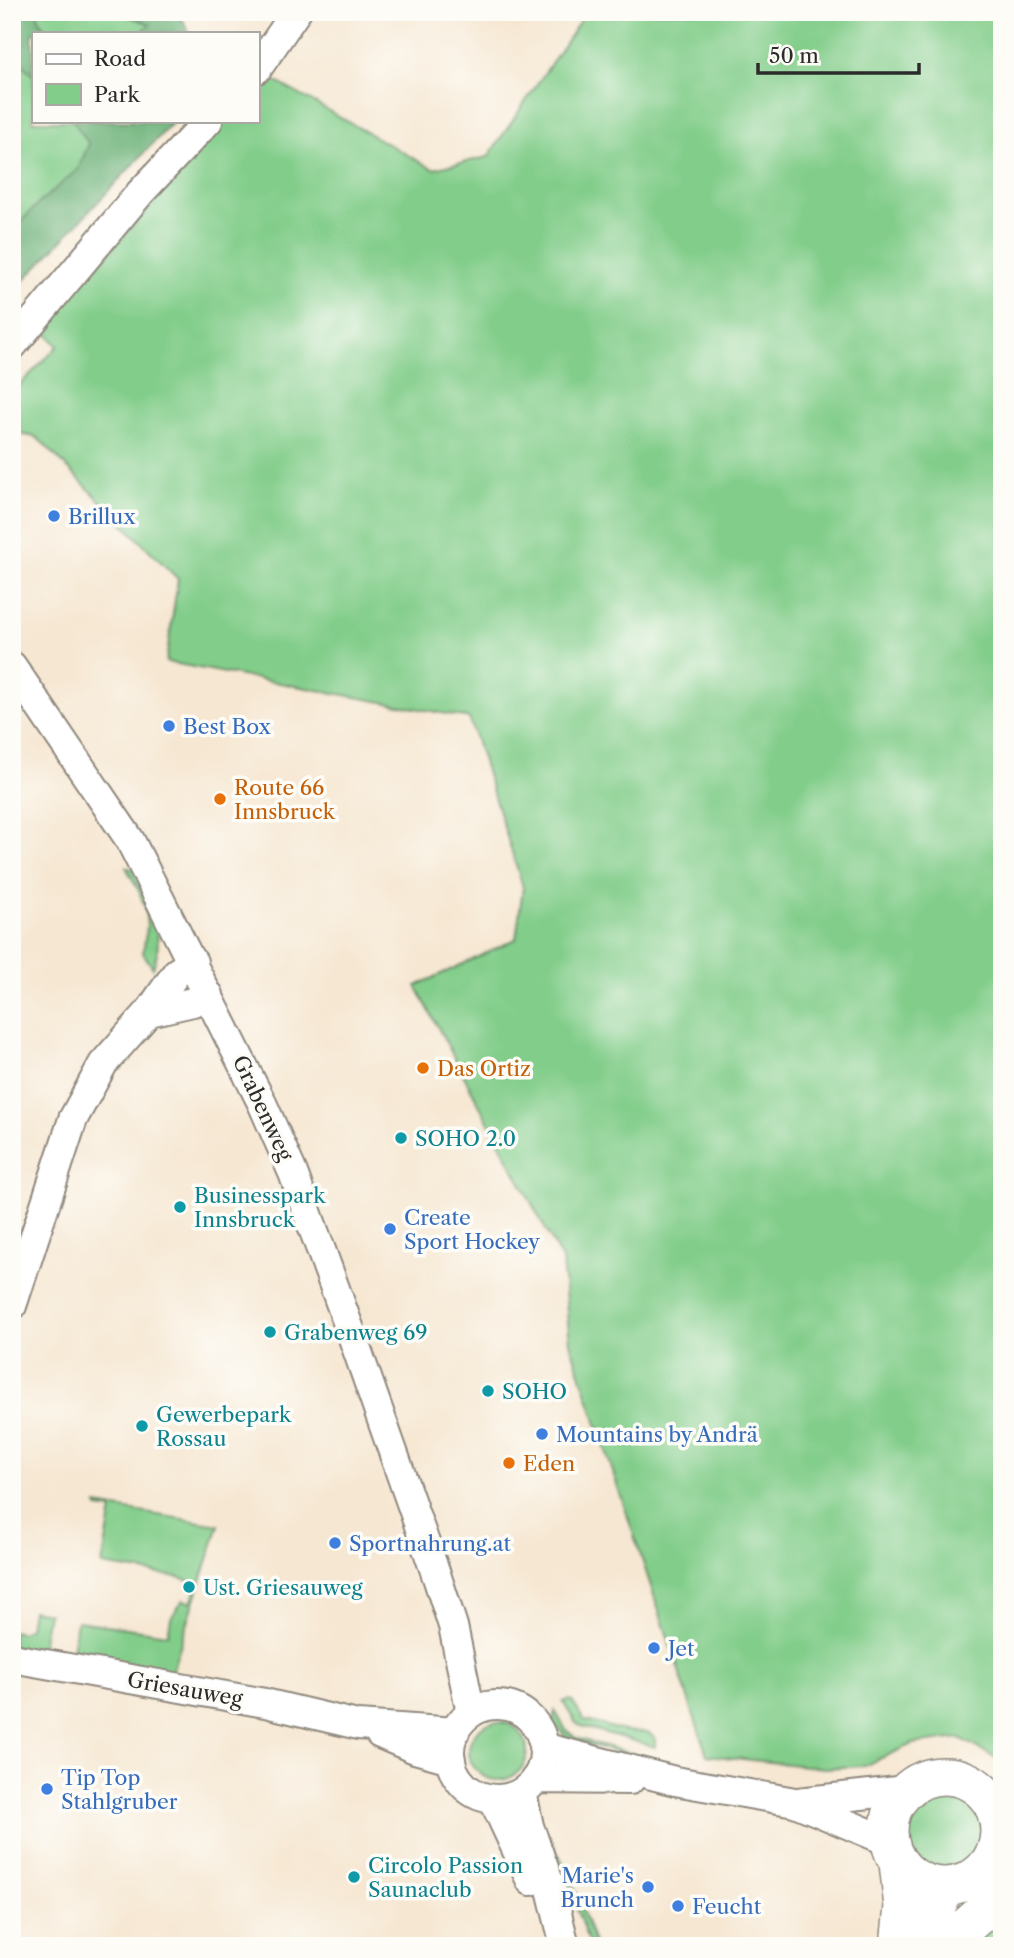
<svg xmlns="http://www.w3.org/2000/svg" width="1014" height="1958" font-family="'Libre Caslon Text',serif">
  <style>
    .green { fill: #82cd8a; stroke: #567c5a; stroke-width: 2 }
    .forest { fill: #69b076; stroke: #4a6e50; stroke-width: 2 }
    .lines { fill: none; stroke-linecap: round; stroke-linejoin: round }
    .minor-casing { stroke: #90897e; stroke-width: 32 }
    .major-casing { stroke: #90897e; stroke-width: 40 }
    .minor { stroke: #fff; stroke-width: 28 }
    .major { stroke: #fff; stroke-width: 37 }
    .shop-dot { fill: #3f7fe0; stroke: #fdfcf7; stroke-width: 2.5 }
    .food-dot { fill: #e8710a; stroke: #fdfcf7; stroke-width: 2.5 }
    .culture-dot { fill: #0f9aa8; stroke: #fdfcf7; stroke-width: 2.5 }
    .labels { text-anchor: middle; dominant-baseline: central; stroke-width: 7; stroke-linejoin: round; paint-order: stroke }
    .shop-label { font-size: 21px; fill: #366cbe; stroke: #fdfcf7; text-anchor: start }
    .food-label { font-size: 21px; fill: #c56008; stroke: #fdfcf7; text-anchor: start }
    .street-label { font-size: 21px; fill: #2b2b2b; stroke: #fdfcf7 }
    .culture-label { font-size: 21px; fill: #0d838f; stroke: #fdfcf7; text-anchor: start }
  </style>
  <rect width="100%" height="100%" fill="#fdfcf7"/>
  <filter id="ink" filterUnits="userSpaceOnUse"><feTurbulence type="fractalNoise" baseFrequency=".0143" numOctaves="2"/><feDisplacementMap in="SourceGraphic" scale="14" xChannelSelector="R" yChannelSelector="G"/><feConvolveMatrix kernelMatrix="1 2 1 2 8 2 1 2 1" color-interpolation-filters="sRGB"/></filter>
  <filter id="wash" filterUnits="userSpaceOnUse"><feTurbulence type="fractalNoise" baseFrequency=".00686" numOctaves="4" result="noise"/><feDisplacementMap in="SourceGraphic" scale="28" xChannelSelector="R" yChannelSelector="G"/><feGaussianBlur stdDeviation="1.57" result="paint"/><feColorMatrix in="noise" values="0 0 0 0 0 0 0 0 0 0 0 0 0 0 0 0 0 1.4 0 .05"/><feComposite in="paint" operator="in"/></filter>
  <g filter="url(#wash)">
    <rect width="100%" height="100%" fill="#f6e7d2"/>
    <path class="green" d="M12,12h167l10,21h-156v88h141l-162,172z
      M586,12h416v1749l-42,-23 -48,6 -48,22 -40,2 -117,-13 -137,-412 -8,-83 -146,-274 100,-47 7,-52 -54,-169 -303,-56 12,-83 -134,-135 -8,-7 -24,-4v-40l46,-47 -16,-18 184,-207h31v-35l9,-10 167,93 55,-12z
      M126,867l7,2c15,34 34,60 20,99l-10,-15 4,-27 -2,-18 -6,-17z
      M97,1505l122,20 -48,149 -100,-18 6,-35 91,13 3,-16 12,-18 8,2 6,-18 -19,-7 -76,-12 10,-55 -14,-2z
      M32,1610l16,3 -7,39 -29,-6v-15l10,2 7,-5z
      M569,1700l3,1 12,19 40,11 24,1 7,6v9l-74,-21 -5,-3 -13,-21z
      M555,1711l11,19 10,8 76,21 -3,2 -81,-22 -12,-13 -3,-6z
      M469 1751a29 29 0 1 1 58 0a29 29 0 1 1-58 0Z
      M906 1830a39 39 0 1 1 78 0a39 39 0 1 1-78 0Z
      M545,1830l25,45 25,71h-5l-30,-81 -8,-4z
      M1002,1878v68h-65l8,-26 17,-16 23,-9z"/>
    <path class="forest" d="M12,12h25l3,10 10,11h-17v42l-17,-16 -4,-13z
      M117,12h62l10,21h-48l9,-9z
      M73,121h101l-162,172v-62l27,-28 39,-34 11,-25z"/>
  </g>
  <g filter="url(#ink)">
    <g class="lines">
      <defs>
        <path id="minor" d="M257,69l39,-57
          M12,346l128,-153 68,-72
          M12,666l118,174 132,263 31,70 60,165 84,239 16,49 18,87
          M149,1012l44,-10 16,-7
          M12,1306l61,-187 30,-55 46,-52 28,-40 16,-10
          M12,1658l253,45 93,22 97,7
          M450 1752a47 47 0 1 1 94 0a47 47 0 1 1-94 0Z
          M380,1734l35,15 36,10
          M543,1747l132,34 120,21 95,40
          M535,1779l95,1
          M522,1792l7,34 21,59 15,61
          M493,1799l38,82
          M798,1802l108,-12"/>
        <path id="major" d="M889 1831a55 55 0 1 1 110 0a55 55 0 1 1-110 0Z
          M898,1863l5,44 -4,39
          M918,1946l28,-59
          M949,1946l2,-6 42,-37 9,-3"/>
      </defs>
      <use href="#minor" class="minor-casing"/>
      <use href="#major" class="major-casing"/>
      <use href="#minor" class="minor"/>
      <use href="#major" class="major"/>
    </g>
  </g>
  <g class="shop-dot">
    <circle cx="54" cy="516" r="7"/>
    <circle cx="169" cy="726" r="7"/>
    <circle cx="390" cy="1229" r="7"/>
    <circle cx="542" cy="1434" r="7"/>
    <circle cx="335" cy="1543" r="7"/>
    <circle cx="654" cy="1648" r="7"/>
    <circle cx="47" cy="1789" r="7"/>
    <circle cx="648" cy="1887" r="7"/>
    <circle cx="678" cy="1906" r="7"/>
  </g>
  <g class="food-dot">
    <circle cx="220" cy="799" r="7"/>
    <circle cx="423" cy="1068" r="7"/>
    <circle cx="509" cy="1463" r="7"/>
  </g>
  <g class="culture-dot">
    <circle cx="401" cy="1138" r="7"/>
    <circle cx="180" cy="1207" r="7"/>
    <circle cx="270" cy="1332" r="7"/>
    <circle cx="488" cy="1391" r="7"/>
    <circle cx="142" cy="1426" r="7"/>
    <circle cx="189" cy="1587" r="7"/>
    <circle cx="354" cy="1877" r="7"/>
  </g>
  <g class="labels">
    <g class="shop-label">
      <text x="68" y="516">Brillux</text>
      <text x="183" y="726">Best Box</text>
      <text x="404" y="1217">Create<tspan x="404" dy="24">Sport Hockey</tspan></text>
      <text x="556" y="1434">Mountains by Andrä</text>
      <text x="349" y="1543">Sportnahrung.at</text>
      <text x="668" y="1648">Jet</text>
      <text x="61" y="1777">Tip Top<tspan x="61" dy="24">Stahlgruber</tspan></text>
      <text x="634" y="1875" text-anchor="end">Marie's<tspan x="634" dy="24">Brunch</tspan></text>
      <text x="692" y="1906">Feucht</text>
    </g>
    <g class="food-label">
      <text x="234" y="787">Route 66<tspan x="234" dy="24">Innsbruck</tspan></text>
      <text x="437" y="1068">Das Ortiz</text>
      <text x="523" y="1463">Eden</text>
    </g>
    <g class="street-label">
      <text transform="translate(263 1108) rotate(65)">Grabenweg</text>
      <text transform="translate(185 1689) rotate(10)">Griesauweg</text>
    </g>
    <g class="culture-label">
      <text x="415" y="1138">SOHO 2.0</text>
      <text x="194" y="1195">Businesspark<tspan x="194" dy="24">Innsbruck</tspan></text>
      <text x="284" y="1332">Grabenweg 69</text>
      <text x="502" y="1391">SOHO</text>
      <text x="156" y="1414">Gewerbepark<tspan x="156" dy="24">Rossau</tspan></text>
      <text x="203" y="1587">Ust. Griesauweg</text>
      <text x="368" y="1865">Circolo Passion<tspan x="368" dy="24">Saunaclub</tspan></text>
    </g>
  </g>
  <rect width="1014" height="1958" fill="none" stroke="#fdfcf7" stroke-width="42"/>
  <rect x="32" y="32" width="228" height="91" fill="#fdfcf7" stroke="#a9a8a5" stroke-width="2"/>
  <rect x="46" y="54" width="35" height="10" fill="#ffffff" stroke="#a9a8a5" stroke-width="2"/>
  <text x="94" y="66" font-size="21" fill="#2b2b2b">Road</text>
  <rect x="46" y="84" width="35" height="21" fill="#82cd8a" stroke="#a9a8a5" stroke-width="2"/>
  <text x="94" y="102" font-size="21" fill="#2b2b2b">Park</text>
  <path d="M758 63v10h161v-10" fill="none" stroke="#2b2b2b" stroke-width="3.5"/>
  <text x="769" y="63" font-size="21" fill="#2b2b2b" stroke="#fdfcf7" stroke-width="5" paint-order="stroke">50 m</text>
</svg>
